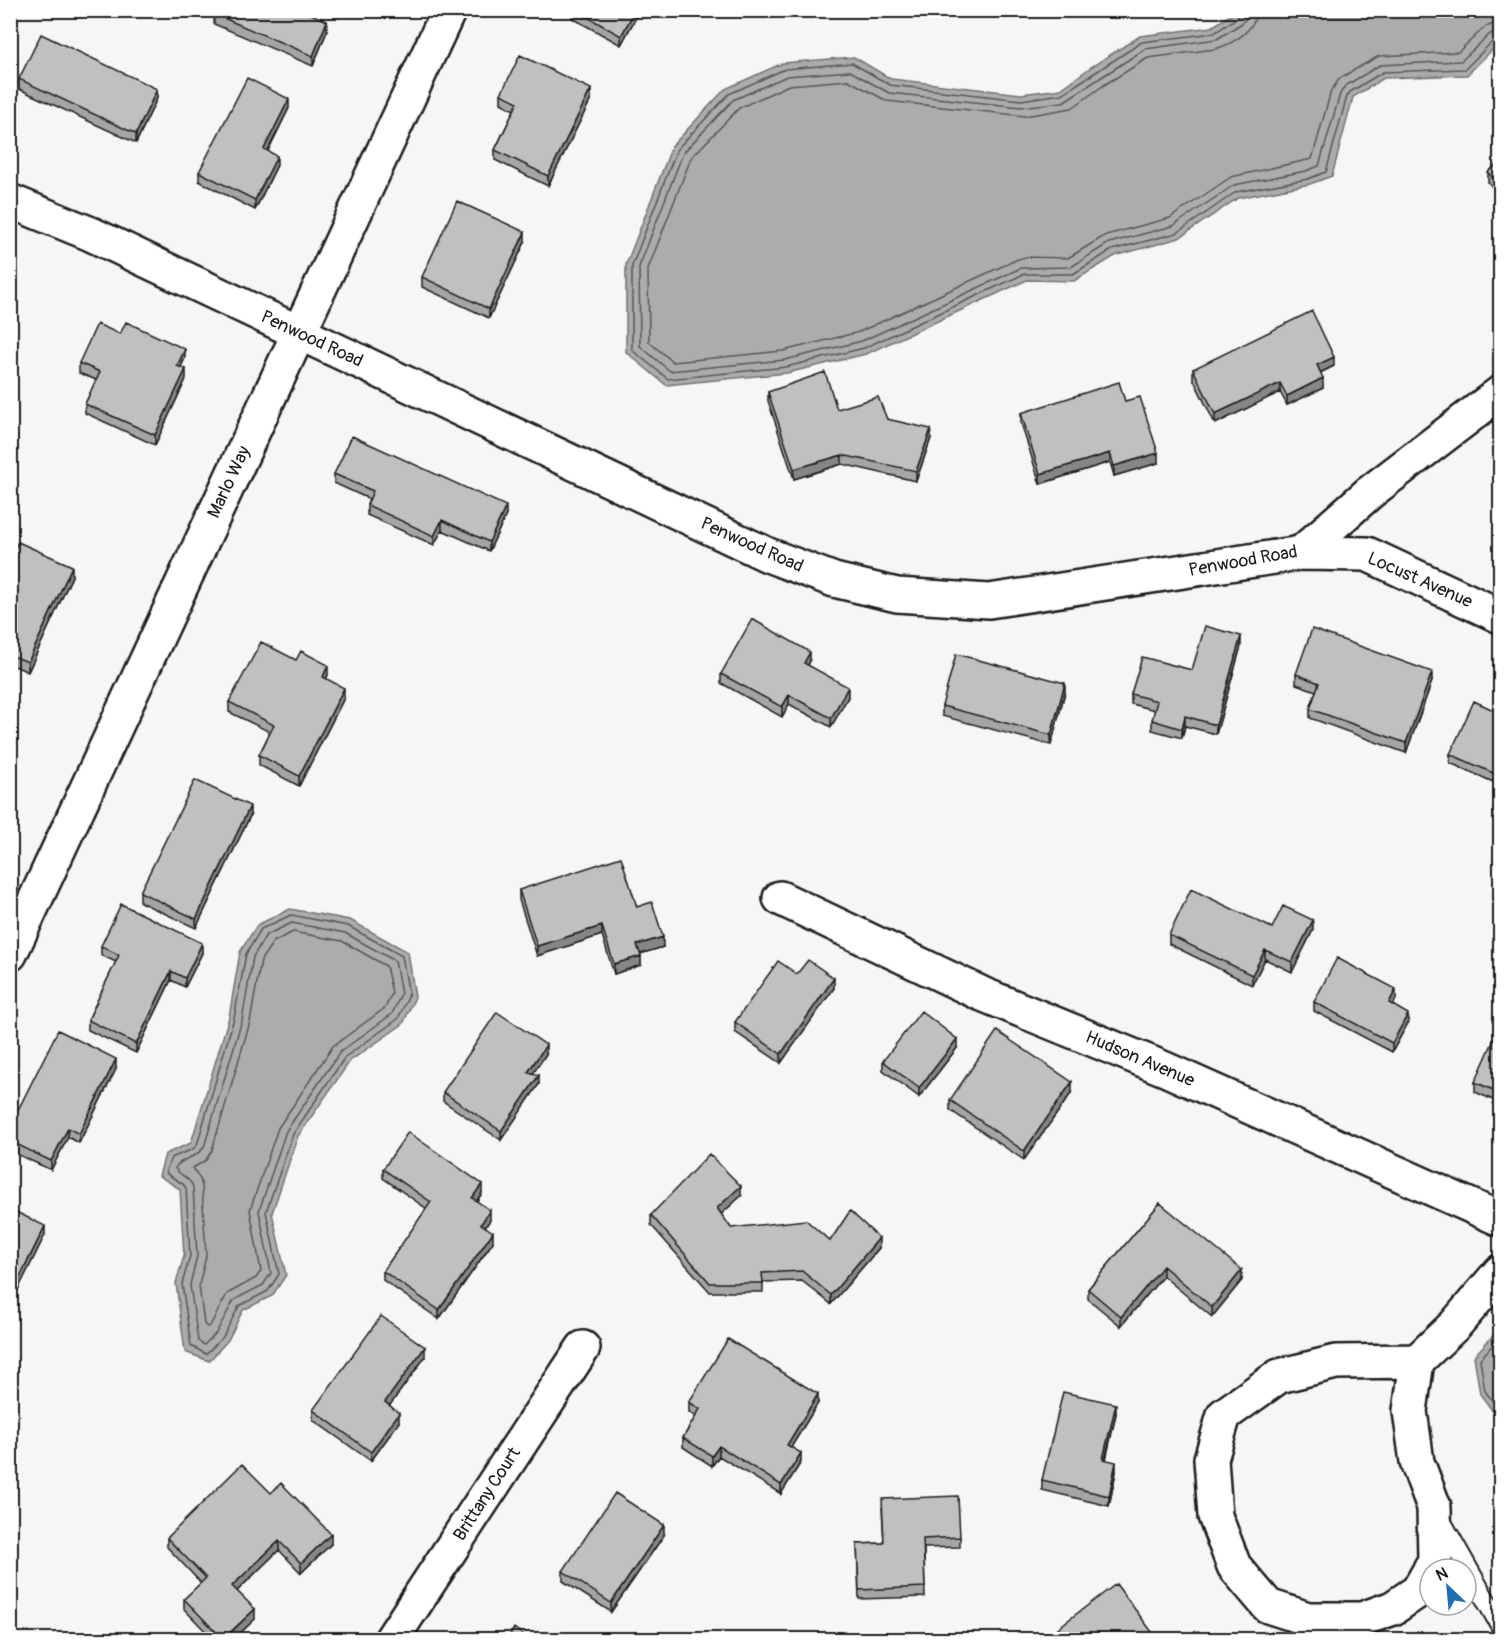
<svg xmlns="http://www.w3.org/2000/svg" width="1511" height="1650" font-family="Pangolin,sans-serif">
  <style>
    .water { fill: #acacac; stroke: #727272; stroke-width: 1.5 }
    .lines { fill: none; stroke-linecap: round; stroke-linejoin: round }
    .shore { stroke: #565656; stroke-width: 1.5 }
    .lane-casing { stroke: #1c1c1c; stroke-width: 22 }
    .street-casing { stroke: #1c1c1c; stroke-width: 38 }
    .lane { stroke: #fff; stroke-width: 18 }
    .street { stroke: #fff; stroke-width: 33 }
    .wall { fill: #a5a5a5; stroke: #1c1c1c; stroke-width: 1.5 }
    .shaded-wall { fill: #868686; stroke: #1c1c1c; stroke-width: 1.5 }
    .building { fill: #c0c0c0; stroke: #1c1c1c; stroke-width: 1.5 }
    .labels { text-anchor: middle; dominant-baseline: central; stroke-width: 4.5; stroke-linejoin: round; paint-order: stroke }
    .street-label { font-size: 18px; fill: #1c1c1c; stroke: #fff }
  </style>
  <rect width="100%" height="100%" fill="#f6f6f6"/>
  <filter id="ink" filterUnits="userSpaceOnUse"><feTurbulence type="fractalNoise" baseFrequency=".0167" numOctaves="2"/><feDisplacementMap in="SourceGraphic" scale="12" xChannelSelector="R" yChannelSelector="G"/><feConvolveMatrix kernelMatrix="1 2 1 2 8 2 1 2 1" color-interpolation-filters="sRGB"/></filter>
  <g filter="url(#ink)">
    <path class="water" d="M1238,10l262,1v31l-33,33 -83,3 -31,19 -21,79 -22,8 -72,14 -59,40 -64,18 -41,25 -47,-1 -161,74 -79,19 -121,12 -40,-33v-87l46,-119 53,-57 58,-26 71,-6 37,22 130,15 40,-5 30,-22 49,-31 72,-9z
      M290,909l60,11 58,32 7,45 -12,27 -53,37 -52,75 -26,77 14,62 -14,21 -29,14 -15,30 -19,21 -24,-9 -9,-69 8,-27 -4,-67 -21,-13 6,-22 26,-11 38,-126 11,-65 17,-27z
      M1500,1328v93l-20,-27 -6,-38z"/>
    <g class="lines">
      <path class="shore" d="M1240,10l-3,8 -23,15 -72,9 -80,52 -41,6 -131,-15 -38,-22 -67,6 -56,25 -52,55 -45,117v84l36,29 118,-12 78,-19 160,-74h49l39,-24 65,-17 59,-41 72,-13 18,-7 21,-76 3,-4 33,-20 82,-3 29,-29 6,-1
        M1247,10v7l-5,6 -25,16 -72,10 -82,53 -42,5 -132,-14 -39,-22 -63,5 -54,24 -50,53 -44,114 1,79 30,25 115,-11 77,-19 159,-73 50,-1 38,-24 64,-17 61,-41 72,-14 13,-5 21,-72 5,-8 35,-21 81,-4 29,-27 10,-3
        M1257,10c-1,20 -24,34 -42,39l-67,9 -44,27 -32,23 -47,8 -138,-15 -39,-21 -59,5 -50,23 -48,50 -43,111 1,73 24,20 110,-11 76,-19 159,-73 8,-2 42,1 38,-23 64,-17 61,-41 81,-18 19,-68 9,-13 39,-22 79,-4 27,-25 15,-5
        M291,915l57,11 54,30 7,39 -11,24 -53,38 -52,77 -27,78 13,62 -11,17 -29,15 -16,31 -17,17 -15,-8 -9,-62 8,-28 -4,-68 -3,-4 -16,-10 -1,-3 5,-13 22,-9 4,-4 37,-127 12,-64 15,-25z
        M292,923l53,10 50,28 6,33 -9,20 -52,38 -54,79 -27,80 12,62 -8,12 -29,15 -18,33 -12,12 -6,-4 -8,-56 7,-29 -4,-69c-3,-10 -14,-11 -18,-19 6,-11 22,-9 29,-21l38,-127 11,-63 13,-22z
        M293,932l49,9 44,25 6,27 -7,15 -52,38 -55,82 -28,82 11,61 -5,7 -29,16 -17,32 -3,1 -3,-3 -5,-39 7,-29 -4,-69 -2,-8 -7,-11 13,-8 6,-10 38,-128 11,-62 12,-18z
        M1500,1337l-20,22 5,32 15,20"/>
      <defs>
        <path id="lane" d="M1439,1517l61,108"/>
        <path id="street" d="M10,201l81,33 677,321 66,25 63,15 92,6 312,-48 68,-60 131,-100
          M1301,553l66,1 133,62
          M780,898l202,96 183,75 335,150
          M10,954l439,-944
          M1417,1361l-81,1 -57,14 -55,39 -13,44 4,57 19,50 34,40 40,13h54l31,-11 25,-17 12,-21
          M1430,1569l5,-8 -1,-54 -17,-45 -7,-51 7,-50 38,-36 45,-53
          M391,1640l192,-292"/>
      </defs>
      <use href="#lane" class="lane-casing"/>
      <use href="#street" class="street-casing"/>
      <use href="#lane" class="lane"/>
      <use href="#street" class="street"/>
    </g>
    <path class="wall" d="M572,10h68l-19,35 -49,-27z
      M214,14l113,17 -14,35 -99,-42z
      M19,79l138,19 -21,45 -117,-54z
      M501,94l90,5 -43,87 -53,-26v-10l19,-40 -13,-7z
      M289,108l-21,43 9,14 -22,45 -56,-29v-9z
      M1500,162v35l-12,-15v-10z
      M525,242l-36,76 -67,-31v-10z
      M120,334l65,24 -4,9 5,12 -31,66 -70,-32v-9l11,-24 -17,-7v-10z
      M1334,366l-14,7 3,15 -36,17 -7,-13 -65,32 -22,-46v-9z
      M768,392l69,17 50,10 44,19 -15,43 -74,-17 -48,15 -26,-78z
      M1125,401l33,62 -44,13 -4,-14 -70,22 -19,-61v-10z
      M334,474l172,41 -17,36 -47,-21 -8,15 -67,-30v-10l2,-6 -35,-16z
      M1500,511v23l-4,-2v-9z
      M10,558l62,18 -44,96 -18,-8z
      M1241,646l-25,88 -31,-8 -3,12 -30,-8v-10l3,-10 -24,-6v-10l61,-24z
      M296,660l32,15 -2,4 18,19 -45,88 -40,-21v-10l11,-23 -41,-20v-10z
      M810,661l-2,4 40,32 -17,30 -42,-23 -7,13 -61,-34v-9z
      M1296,674l136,7 -26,72 -96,-35v-9l6,-18 -20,-7z
      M1065,692l-14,53 -109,-29v-10z
      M1500,713v72l-50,-22v-9z
      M250,816l-54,112 -56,-26v-10z
      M519,890l118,17 26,40 -23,7 1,11 -27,9 -12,-39 -65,21 -18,-56z
      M1313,930l-21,42 -27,-13 -13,26 -83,-41v-9z
      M101,946l101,7 -17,34 -14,-7 -35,73 -48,-23v-10l28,-58 -15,-7z
      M797,974l37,14 -53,75 -46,-31v-10z
      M1396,999l-3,6 15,18 -16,29 -78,-41v-9z
      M1500,1040v63l-25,-11v-10z
      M957,1048l-38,49 -36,-27v-9z
      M546,1054l-13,19 6,11 -38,56 -58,-39v-9z
      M116,1069l-37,74 -11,-6 -17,33 -41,-19v-25z
      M1072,1092l-48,68 -74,-50v-10z
      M383,1169l99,24 -5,8 13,19 -5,7 8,15 -54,77 -56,-39v-9l44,-62 -44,-31z
      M741,1196l-20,18 10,14 148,20 -48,56 -29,-23 -39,1v10h-53l-59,-67v-10z
      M1160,1203l82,77 -30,37 -49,-41 -42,50 -33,-27v-10z
      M425,1357l-36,49 10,16 -28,39 -58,-41v-10z
      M689,1402l129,1 -27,44 10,15 -20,32 -62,-38 -7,10 -29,-19v-9l13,-22 -7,-4z
      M1116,1414l-10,46 10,12 -7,34 -67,-16v-10z
      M1496,1474h4v60l-4,-50z
      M271,1493l60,51 -30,29 -22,-23 -42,41 18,28 -22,21h-19l-30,-31v-10l17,-16 -34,-36v-9z
      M882,1508l78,29v10l-36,1 1,49 -66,2 -2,-55 27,-1z
      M664,1535l-53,77 -48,-31v-10z"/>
    <path class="shaded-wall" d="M635,10h5l-19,35v-9z
      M327,21v10l-14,35v-10z
      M157,89v9l-21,45v-9z
      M591,89v10l-43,87v-10z
      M289,99v9l-25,50v-9z
      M277,156v9l-22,45v-10z
      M525,232v10l-36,76v-9z
      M185,349v9l-8,17v-9z
      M1334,357v9l-17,8v-9z
      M186,369v10l-31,66v-10z
      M1323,378v10l-36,17v-9z
      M1280,383v9l-65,32v-10z
      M931,429v9l-15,43v-10z
      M1110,453v9l-70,22v-10z
      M1158,453v10l-44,13v-10z
      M842,455v9l-48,15v-10z
      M506,506v9l-17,36v-9z
      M442,520v10l-8,15v-9z
      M72,566v10l-44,96v-10z
      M1241,636v10l-25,88v-9z
      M810,652v9l-6,11v-9z
      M328,665v10l-5,11v-9z
      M1432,672v9l-26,72v-10z
      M1065,683v9l-14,53v-10z
      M848,687v10l-17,30v-9z
      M344,688v10l-45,88v-10z
      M789,695v9l-7,13v-10z
      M1185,716v10l-3,12v-9z
      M250,806v10l-54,112v-9z
      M1313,920v10l-21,42v-10z
      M602,926v9l-65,21v-10z
      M663,937v10l-26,8v-10z
      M202,943v10l-17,34v-9z
      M1265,950v9l-13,26v-10z
      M641,956v9l-27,9v-10z
      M171,971v9l-35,73v-9z
      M834,978v10l-53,75v-9z
      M1396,989v10l-7,14v-10z
      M1408,1014v9l-16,29v-9z
      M957,1039v9l-38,49v-9z
      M546,1045v9l-18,27v-9z
      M116,1059v10l-37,74v-9z
      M539,1075v9l-38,56v-9z
      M1072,1082v10l-48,68v-9z
      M68,1128v9l-17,33v-9z
      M482,1184v9l-10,14v-9z
      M741,1186v10l-24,22v-10z
      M490,1210v10l-9,13v-9z
      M45,1226v9l-35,71v-9z
      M493,1232v10l-54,77v-9z
      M879,1238v10l-48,56v-9z
      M1163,1266v10l-42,50v-9z
      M1242,1270v10l-30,37v-10z
      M425,1347v10l-40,55v-10z
      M818,1394v9l-31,51v-9z
      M1116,1404v10l-13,55v-10z
      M399,1413v9l-28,39v-9z
      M719,1446v10l-7,10v-10z
      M801,1453v9l-20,32v-9z
      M1116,1462v10l-7,34v-10z
      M664,1525v10l-53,77v-9z
      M331,1534v10l-30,29v-10z
      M279,1541v9l-47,46v-10z
      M255,1609v10l-22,21h-10z"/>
    <path class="building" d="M215,10h87l25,11 -14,35 -99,-42z
      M575,10h60l-14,26z
      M41,34l116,55 -21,45 -117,-55z
      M520,55l71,34 -43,87 -53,-26 23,-48 -17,-8z
      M247,78l42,21 -25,50 13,7 -22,44 -56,-28z
      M1500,162v25l-12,-15z
      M457,201l68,31 -36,77 -67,-32z
      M1312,311l22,46 -17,8 6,13 -36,18 -7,-13 -65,31 -22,-45z
      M126,322l59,27 -8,17 9,3 -31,66 -70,-31 15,-32 -21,-9 18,-39 23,10z
      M825,372l12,37 41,-12 9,22 44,10 -15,42 -74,-16 -48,14 -26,-77z
      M1119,382l6,19 15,-4 18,56 -44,13 -4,-13 -70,21 -19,-61z
      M352,436l154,70 -17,36 -47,-22 -8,16 -67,-31 6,-14 -39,-17z
      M1500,511v14l-4,-2z
      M18,542l54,24 -44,96 -18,-7v-97z
      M752,619l58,33 -6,11 44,24 -17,31 -42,-23 -7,12 -61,-33z
      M1205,626l36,10 -25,89 -31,-9 -3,13 -30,-9 5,-19 -26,-7 11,-37 50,13z
      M1312,629l120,43 -26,71 -96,-34 9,-26 -23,-9z
      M261,642l35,18 5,-9 27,14 -5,12 21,11 -45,88 -40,-21 15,-30 -45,-23z
      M956,654l109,29 -14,52 -109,-29z
      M1474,701l26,12v63l-50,-22z
      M195,780l55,26 -54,113 -56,-27z
      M621,857l16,50 15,-5 11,35 -26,8 4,11 -27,8 -12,-38 -65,20 -18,-56z
      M1191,889l81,39 11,-22 30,14 -21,42 -27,-12 -13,25 -83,-40z
      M121,904l81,39 -17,35 -14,-7 -35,73 -48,-24 31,-65 -18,-9z
      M1337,958l59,31 -7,14 19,11 -16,29 -78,-41z
      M808,960l26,18 -53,76 -46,-32 43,-61 19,13z
      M921,1011l36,28 -38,49 -36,-27z
      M497,1012l49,33 -18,27 11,3 -38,56 -58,-39z
      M58,1030l58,29 -37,75 -11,-6 -17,33 -41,-20v-15z
      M997,1031l75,51 -48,69 -74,-51z
      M1495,1037l5,3v53l-25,-11z
      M408,1132l74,52 -10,14 18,12 -9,14 12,8 -54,78 -56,-39 48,-69 -48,-33z
      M709,1154l32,32 -24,22 14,20 75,-8 24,21 20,-30 29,27 -48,57 -29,-24 -40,2 1,10h-53l-59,-68z
      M1160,1203l82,67 -30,37 -49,-41 -42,51 -33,-28z
      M10,1209l35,17 -35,71z
      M381,1316l44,31 -40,55 14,11 -28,39 -58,-42z
      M728,1339l90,55 -31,51 14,8 -20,32 -62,-39 -7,10 -29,-18 17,-29 -11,-7z
      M1063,1392l53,12 -13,55 13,3 -7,34 -67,-16z
      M242,1464l29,29 10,-10 50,51 -30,29 -22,-22 -47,45 23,23 -32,30 -39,-40 22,-21 -39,-40z
      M1496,1474h4v50z
      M615,1493l49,32 -53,78 -48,-32z
      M958,1496l2,41 -37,2 2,48 -66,3 -2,-46 27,-1 -2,-44z
      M1116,1584l42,56h-116z
      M514,1628l16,12h-23z"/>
  </g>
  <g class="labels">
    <g class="street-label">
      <text transform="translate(312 339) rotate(25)">Penwood Road</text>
      <text transform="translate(229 482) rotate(-65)">Marlo Way</text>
      <text transform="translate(752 545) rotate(24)">Penwood Road</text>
      <text transform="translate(1243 561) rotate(-10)">Penwood Road</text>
      <text transform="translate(1420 580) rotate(24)">Locust Avenue</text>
      <text transform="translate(1140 1059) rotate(23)">Hudson Avenue</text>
      <text transform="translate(487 1494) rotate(-57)">Brittany Court</text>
    </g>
  </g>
  <rect width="1511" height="1650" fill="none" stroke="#fff" stroke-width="36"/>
  <rect x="18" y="18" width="1475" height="1614" fill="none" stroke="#1c1c1c" stroke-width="2" filter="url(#ink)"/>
  <g transform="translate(1448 1587) rotate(334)"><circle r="28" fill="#ffffff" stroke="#a4a4a4" stroke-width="1.5"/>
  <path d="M0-4.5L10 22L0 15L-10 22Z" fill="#1f6fb2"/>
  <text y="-9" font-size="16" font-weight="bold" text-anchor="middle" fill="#1c1c1c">N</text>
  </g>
</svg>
